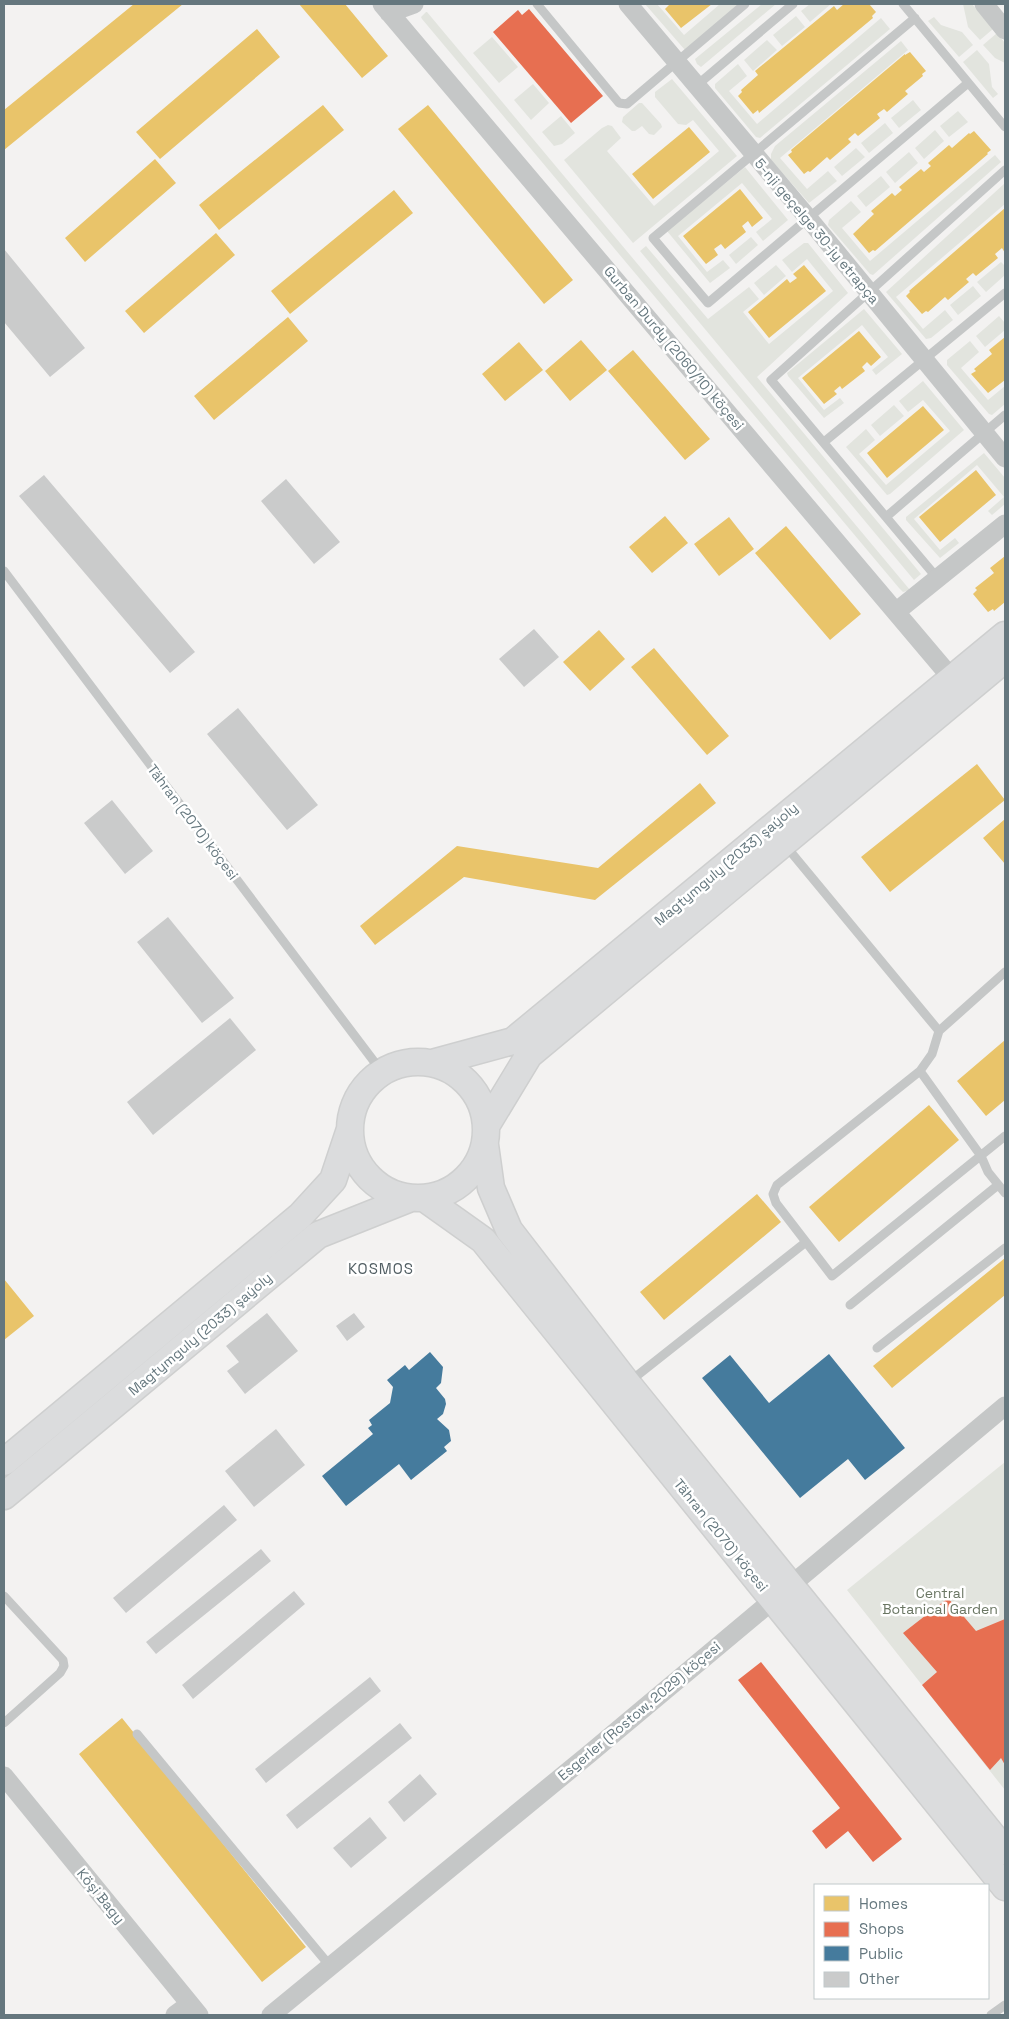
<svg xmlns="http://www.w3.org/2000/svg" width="1009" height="2019" font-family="'Space Grotesk',sans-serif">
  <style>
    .green { fill: #e2e4de }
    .homes { fill: #e9c46a }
    .shops { fill: #e76f51 }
    .public { fill: #457b9d }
    .building { fill: #cacbcb }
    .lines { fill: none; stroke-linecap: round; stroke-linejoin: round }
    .secondary-casing { stroke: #cecfcf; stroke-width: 29 }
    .lane { stroke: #c5c7c7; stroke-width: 9 }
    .street { stroke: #c5c7c7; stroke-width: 19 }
    .secondary { stroke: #dbdcdd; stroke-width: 26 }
    .labels { text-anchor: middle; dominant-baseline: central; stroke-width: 5; stroke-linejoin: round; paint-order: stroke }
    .street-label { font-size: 14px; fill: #65777e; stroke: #fff }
    .park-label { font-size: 14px; fill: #6a7663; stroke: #fff }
    .neighbourhood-label { font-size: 15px; letter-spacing: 1px; fill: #525f64; stroke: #fff }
  </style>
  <rect width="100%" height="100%" fill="#f3f2f1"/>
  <path class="green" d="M645,4h12l27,31 36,-31h20l-55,46z
    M762,4h14l-75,63 -4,-3 -2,-5z
    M810,4h21l-21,18 -9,-11z
    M963,4h9l21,25 -13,11 -12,-13z
    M426,12h1l483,578 -7,2 -4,-4 -477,-569 -1,-2z
    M796,16l9,11 -23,19 -9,-11z
    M934,17l7,8 21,7 11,13 -14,12 -31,-36z
    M881,18l9,11 -130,109 -4,-1 -41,-49v-4l23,-20 9,12 -18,15 28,33z
    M997,33l8,10v20l-10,-5 -12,-13z
    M492,37l26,30 -19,16 -26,-30z
    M767,40l10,10 -24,21 -9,-11z
    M901,41l7,9 -128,108 27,31 21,-18 9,10 -28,22 -38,-43v-6l4,-8z
    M977,50l12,14 3,23 6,7 -5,4 -30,-36z
    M672,79l65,77 -104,87 -69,-83 38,-32 6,-3 4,1 9,12 -14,13 47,55 65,-55 -26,-31 -7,5 -8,-1 -23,-27v-5z
    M533,84l16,19 -18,17 -17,-20z
    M913,100l8,10 -22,18 -8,-10z
    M639,103h3l19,21 1,3 -8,8 -5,-1 -7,-8 -7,5h-3l-10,-9 1,-5z
    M958,111l10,11 -19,15 -9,-11z
    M561,116l14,17 -13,11 -8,2 -12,-14z
    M885,123l8,10 -24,20 -8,-10z
    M935,130l9,11 -20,18 -9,-11z
    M856,148l9,9 -23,19 -8,-9z
    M909,152l9,11 -23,20 -9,-11z
    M995,155l6,7 -128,113 -3,-1 -42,-49 1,-5 22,-19 10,11 -19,16 28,33z
    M745,167l43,53 -25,21 -7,-9 16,-13 -30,-36 -64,53 29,36 16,-12 7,8 -20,15 -43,-52z
    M881,176l9,11 -24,20 -9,-11z
    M1005,183v21l-109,93 27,32 22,-19 8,10 -22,18 -5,1 -40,-47z
    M751,237l7,8 -22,19 -7,-9z
    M804,243h4l40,50 -91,84 164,197 -7,6 -274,-329 6,-5 62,73 41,-32 10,12 -16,13 26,32 64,-53 -26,-32 -15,13 -10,-12z
    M1001,262l4,4v9l-19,17 -9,-10z
    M776,265l10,11 -22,19 -10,-12z
    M973,286l8,10 -23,19 -8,-10z
    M864,309l38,45 -26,21 -4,-5 16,-13 -26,-32 -64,53 26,32 16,-12 4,5 -20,15 -36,-42 -1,-3z
    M999,316l6,7v7l-20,17 -9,-11z
    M970,341l9,11 -18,16 27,32 17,-14v18l-13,11 -3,-1 -42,-49v-5z
    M923,381l41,49 -74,64 -3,1 -41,-48 20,-18 9,11 -16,14 27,31 64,-54 -27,-31 -15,12 -9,-11z
    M894,405l10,11 -24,20 -9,-11z
    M984,453l21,25v26l-13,11 -4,-4 16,-14 -27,-32 -63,54 26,31 15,-12 4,5 -19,15 -34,-38v-3z
    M1005,1462v328l-158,-200z"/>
  <path class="homes" d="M134,4h49l-179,146v-40z
    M299,4h46l43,52 -26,22z
    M668,4h44l-31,24 -16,-19 4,-4z
    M844,4h25l7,8 -4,4 1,2 -114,95 -1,-3 -5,4 -15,-18 4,-4 -1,-2 17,-15 -3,-4 79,-65 3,4z
    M257,29l23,28 -120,102 -24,-27z
    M910,52l16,19 -4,3 1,2 -18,15 3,3 -21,18 -3,-3 -7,5 3,4 -22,18 -3,-3 -7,6 3,3 -21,18 -3,-3 -17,15 -2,-1 -4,3 -16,-19 4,-3 -1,-2 114,-96v1z
    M323,105l21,25 -125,100 -20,-25z
    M428,105l145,175 -29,24 -146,-175z
    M689,127l21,25 -57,47 -21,-25z
    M974,131l17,19 -4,3 1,1 -113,97 -2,-1 -4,3 -16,-19 21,-20 -3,-3 21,-18 3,3 7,-6 -3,-3 22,-18 3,3 7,-6 -3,-3 21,-18 3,3 17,-15 1,1z
    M155,159l21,24 -91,79 -20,-24z
    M740,189l23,29 -11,9 -4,-6 -6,5 4,6 -21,17 -4,-5 -7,5 4,6 -12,9 -23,-28z
    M394,190l19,23 -123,101 -19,-23z
    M1005,208v45l-3,-5 -7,6 3,4 -22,18 -3,-3 -7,6 3,3 -21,18 -3,-3 -17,15 -2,-1 -4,3 -16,-18 4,-4 -1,-1z
    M216,233l19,22 -91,78 -19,-22z
    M804,265l22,26 -57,47 -21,-26 39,-33 3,4 7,-5 -4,-4z
    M288,317l20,24 -94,79 -20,-24z
    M859,331l22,26 -10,9 -4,-4 -5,5 3,4 -23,18 -2,-3 -6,5 3,3 -13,10 -22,-26z
    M1005,337v43l-17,13 -17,-19 5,-3 -2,-2 18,-15 -3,-4z
    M581,340l26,30 -37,31 -25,-30z
    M519,342l24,28 -38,31 -23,-27z
    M633,350l77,89 -25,21 -77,-89z
    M923,406l21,24 -57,48 -20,-25z
    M976,470l20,25 -56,47 -21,-25z
    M665,516l23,27 -36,30 -23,-26z
    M729,517l25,32 -35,27 -25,-32z
    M786,526l75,88 -31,26 -75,-87z
    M1005,556v46l-11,9 -1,-2 -5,3 -15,-18 4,-4 -2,-2 19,-15 -4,-5z
    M599,630l26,29 -35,32 -27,-29z
    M654,648l75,88 -22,19 -76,-88z
    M977,764l28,36 -115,92 -29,-35z
    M700,783l16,20 -121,97 -131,-23 -89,68 -15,-19 97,-80 141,22z
    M1005,819v45l-22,-26z
    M1005,1040v60l-19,16 -29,-35z
    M929,1105l30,35 -120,102 -30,-35z
    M757,1194l24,28 -117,98 -24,-28z
    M1005,1258v37l-113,93 -19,-22z
    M4,1279l30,37 -30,24z
    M122,1718l184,229 -44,35 -183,-228z"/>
  <path class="shops" d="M529,9l74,87 -32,27 -78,-91 25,-22 4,5z
    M948,1598l28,33 29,-12v146l-4,-7 -11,12 -68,-85 15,-13 -34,-39z
    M761,1662l141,177 -29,23 -25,-31 -22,18 -14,-18 28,-23 -102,-128z"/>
  <path class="public" d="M430,1352l13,15 -2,16 -5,5 9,11 1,5 -3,10 -6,5 12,11 2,11 -7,6 3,4 -36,29 -12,-16 -53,42 -24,-30 51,-42 -5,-6 4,-3 -3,-5 21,-17 3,-16 -6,-7 18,-15 4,5z
    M829,1354l76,94 -40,32 -17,-21 -48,39 -98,-120 28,-23 39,48z"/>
  <path class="building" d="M4,249l81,99 -35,29 -46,-55z
    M44,475l151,177 -25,21 -151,-177z
    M286,479l54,63 -26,22 -53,-63z
    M534,629l25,28 -35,30 -25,-28z
    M238,708l80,97 -31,25 -80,-96z
    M112,800l41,51 -28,23 -41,-51z
    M168,917l66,81 -32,25 -65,-81z
    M230,1018l26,32 -103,85 -26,-33z
    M267,1313l31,38 -53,43 -18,-23 12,-9 -13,-16z
    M354,1313l11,14 -18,14 -11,-15z
    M276,1429l29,36 -51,42 -29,-36z
    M224,1505l13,15 -111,93 -13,-15z
    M261,1549l10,12 -115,93 -10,-12z
    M294,1591l11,13 -112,95 -11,-14z
    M370,1677l11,14 -115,92 -11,-14z
    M400,1723l12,15 -115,91 -11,-14z
    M420,1774l17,20 -33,28 -16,-20z
    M370,1817l17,21 -36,30 -18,-20z"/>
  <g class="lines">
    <defs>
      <path id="secondary" d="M350 1130a68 68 0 1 1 136 0a68 68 0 1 1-136 0Z
        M432,1063l81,-22 492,-406
        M486,1126l43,-71 476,-396
        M485,1145l6,43 18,42 118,153 378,468
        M424,1198l59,42 522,647
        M4,1462l296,-246 33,-36 17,-51
        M4,1496l314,-261 93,-37"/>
    </defs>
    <use href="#secondary" class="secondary-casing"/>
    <path class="lane" d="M537,4l82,99 8,1 118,-100
      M903,4l102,123
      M915,18l-262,220 55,65 260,-220
      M696,86l97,-82
      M824,442l181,-149
      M886,517l119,-102
      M4,571l378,501
      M938,579l-167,-199 234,-210
      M785,845l154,186 -7,23 -12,17 61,85 7,16 17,21
      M939,1031l66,-59
      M806,1242l-30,-39 -3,-9 4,-9 143,-114
      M850,1305l148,-120
      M877,1348l128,-100
      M629,1382l177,-140 26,34 173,-140
      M4,1596l59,64 1,6 -4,7 -56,50
      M137,1734l193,232
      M991,2015l14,-10"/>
    <path class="street" d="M382,4l578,684
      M628,4l181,215 196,239
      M984,4l21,26
      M389,13l25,-9
      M897,611l108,-87
      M4,1776l195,239
      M175,2015l15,-11
      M271,2015l317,-260 417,-349"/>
    <use href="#secondary" class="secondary"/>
  </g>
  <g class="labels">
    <g class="street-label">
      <text transform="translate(817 231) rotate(50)">5-nji geçelge 30-jy etrapça</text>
      <text transform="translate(674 348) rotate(50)">Gurban Durdy (2060/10) köçesi</text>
      <text transform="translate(193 822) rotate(53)">Tähran (2070) köçesi</text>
      <text transform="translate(726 864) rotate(-40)">Magtymguly (2033) şaýoly</text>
      <text transform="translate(200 1334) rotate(-40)">Magtymguly (2033) şaýoly</text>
      <text transform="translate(721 1535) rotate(51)">Tähran (2070) köçesi</text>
      <text transform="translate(639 1711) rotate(-40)">Esgerler (Rostow, 2029) köçesi</text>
      <text transform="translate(101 1896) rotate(51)">Köşi Bagy</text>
    </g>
    <g class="park-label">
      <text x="940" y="1593">Central<tspan x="940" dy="16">Botanical Garden</tspan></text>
    </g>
    <g class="neighbourhood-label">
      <text x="381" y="1268">KOSMOS</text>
    </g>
  </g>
  <rect width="1009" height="2019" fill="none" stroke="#65777e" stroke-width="10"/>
  <rect x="814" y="1884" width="175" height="115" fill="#ffffff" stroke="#c1c9cb"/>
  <rect x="824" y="1896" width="25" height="15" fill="#e9c46a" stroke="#c1c9cb"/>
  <text x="859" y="1909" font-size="15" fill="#65777e">Homes</text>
  <rect x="824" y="1922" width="25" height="15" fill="#e76f51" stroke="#c1c9cb"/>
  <text x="859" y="1934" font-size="15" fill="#65777e">Shops</text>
  <rect x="824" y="1946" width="25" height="15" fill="#457b9d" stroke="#c1c9cb"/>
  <text x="859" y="1959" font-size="15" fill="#65777e">Public</text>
  <rect x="824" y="1972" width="25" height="15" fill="#cacbcb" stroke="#c1c9cb"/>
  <text x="859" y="1984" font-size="15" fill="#65777e">Other</text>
</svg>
